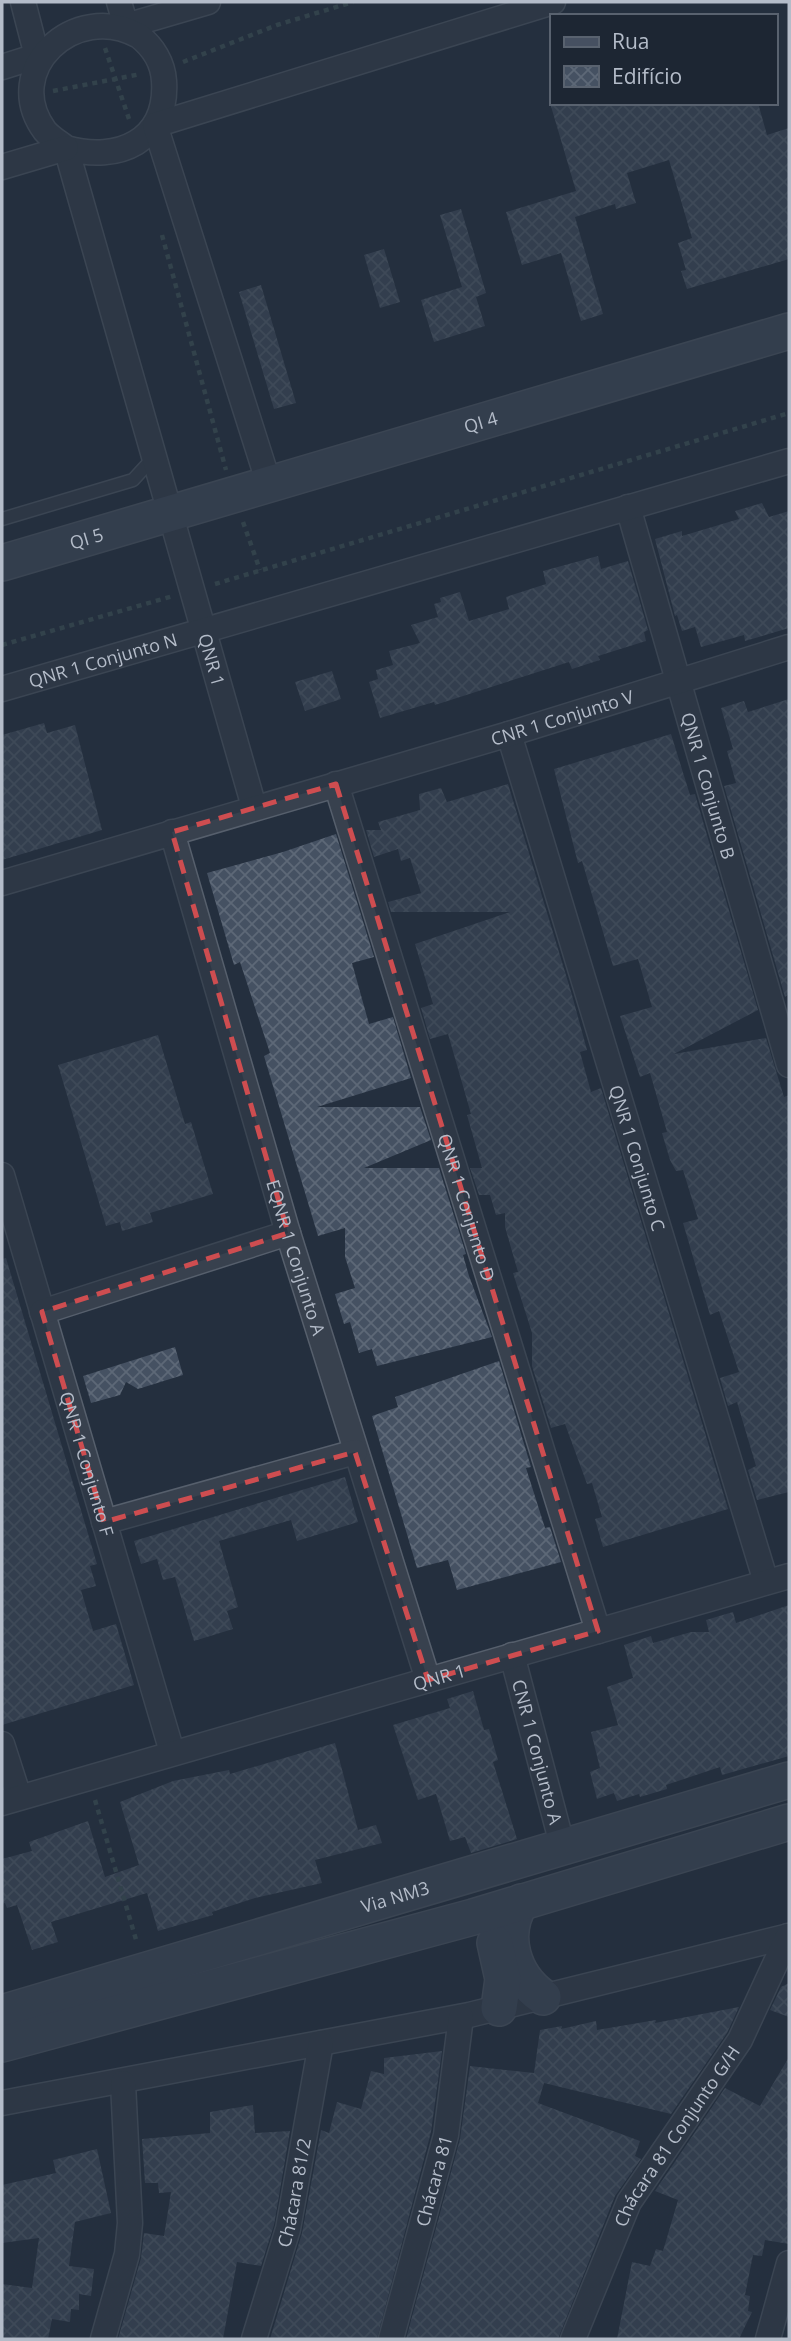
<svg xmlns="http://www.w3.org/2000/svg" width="791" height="2341" font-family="'Open Sans',sans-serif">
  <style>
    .building { fill: url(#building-cross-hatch) }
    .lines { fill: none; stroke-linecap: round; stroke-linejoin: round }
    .lane-casing { stroke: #565f6c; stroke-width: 15 }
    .street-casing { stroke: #565f6c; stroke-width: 27 }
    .secondary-casing { stroke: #565f6c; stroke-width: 38 }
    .path { stroke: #44595c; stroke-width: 4.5; stroke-dasharray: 5 5; stroke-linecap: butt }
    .lane { stroke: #38414e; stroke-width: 12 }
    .street { stroke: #38414e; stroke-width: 24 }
    .secondary { stroke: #465061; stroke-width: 35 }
    .marked { fill: none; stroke: #ce4d50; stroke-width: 5; stroke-dasharray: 14 9; stroke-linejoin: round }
    .labels { text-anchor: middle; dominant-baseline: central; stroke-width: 5; stroke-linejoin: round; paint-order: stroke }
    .street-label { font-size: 18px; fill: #b4bcc9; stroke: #1d2633 }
  </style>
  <defs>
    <pattern id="building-cross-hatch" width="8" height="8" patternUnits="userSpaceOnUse" patternTransform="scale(1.75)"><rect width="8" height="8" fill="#455162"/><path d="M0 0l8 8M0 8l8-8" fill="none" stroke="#5d6877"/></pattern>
  </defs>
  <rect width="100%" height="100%" fill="#242f3e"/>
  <path class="building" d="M550,103h208l9,32 22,-7v131l-102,30 -6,-18 5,-1 -8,-27 14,-5 -23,-78 -42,13 9,30 -20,6 -1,-5 -40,13 28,97 -22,7 -20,-68 -39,12 -16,-53 70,-21z
    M461,209l25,84 -10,4 9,29 -51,16 -13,-42 41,-13 -22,-72z
    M384,249l16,53 -20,6 -16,-53z
    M261,285l35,118 -22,6 -35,-117z
    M762,503l7,14 20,-6v117l-44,13 -1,-6 -43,12 -6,-20 -13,4 -5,-16 -2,1 -20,-77 27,-8v5l57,-17 -4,-8z
    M598,556l3,13 27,-8 20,69 -4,2 2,9 -48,15 2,4 -28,9 -3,-7 -134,43 -1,-3 -54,16 -11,-36 9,-3 -2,-9 17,-5 -4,-14 31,-8 -9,-18 27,-8 -4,-13 7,-2 -1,-4 20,-6 9,29 40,-12 -3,-12 40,-13 -3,-13z
    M332,671l9,28 -36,12 -10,-29z
    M789,699v295l-4,3 -61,-211 12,-3 -9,-32 6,-2 -12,-41 23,-7 4,11z
    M44,723l3,10 28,-8 27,105 -100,30v-125z
    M671,734l19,61 5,-1 63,216 -84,44 92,-16 18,59 5,-2v397l-32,8 -9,-30 8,-4 -19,-64 -9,4 -8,-28 19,-6 -20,-61 -9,4 -27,-92 15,-4 -15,-49 -7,1 -6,-11 -8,-27 5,-1 -17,-59 -10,4 -20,-61 32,-9 -14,-48 -25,7 -31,-105 -4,2 -24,-94z
    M508,784l64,211 15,55 -7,2 11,40 10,-4 127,421 -125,38 -8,-28 7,-2 -10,-34 -5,1 -22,-60 -14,4 -19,-62v-33l-19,-60 5,-1 -13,-45v-14l-9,2 -6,-20h-11l-9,-27h12l-15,-53 4,-1 -23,-80 -18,5 -9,-31 12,-4 -18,-60 95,-32h-119l-3,-10 33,-9 -11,-35 -9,3 -3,-12 -24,8 -8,-27h15l-3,-8 42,-12 -1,-16 22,-6 6,14z
    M336,834l38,123 -22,6 17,61 24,-7 18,61 -94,29h103l11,33 -67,28h75l27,86 -3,1 6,21 23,61 -115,29 -5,-17 -13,4 -9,-31 -6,2 -9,-30 20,-6 -10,-31v-29l-27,8 -54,-180 6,-3 -30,-91 -6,3 -27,-92 76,-21z
    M158,1035l27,89 6,-2 22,72 -63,19 3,9 -31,9 -2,-9 -14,4 -48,-161z
    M6,1258l91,306 -7,2 6,20 -15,4 12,41 23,-7 18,61 -132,40v-466z
    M175,1347l8,28 -45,14 -12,-7 -6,13 -29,8 -8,-27z
    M499,1361l32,106 -5,1 19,60 5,-1 11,35 -104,28 -9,-30 -31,8 -45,-152 26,-9 -3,-10z
    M345,1477l13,45 -61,19 -6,-21 -72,21 19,66 -11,4 6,18 -39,12 -19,-64 -12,3 -6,-21 -16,5 -7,-23z
    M789,1605v151l-67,19 -2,-8 -54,18 1,4 -27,8 -1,-3 -22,7 -3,-8 -17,6 -7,-27 10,-4 -9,-36 27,-7 -11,-38 26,-9 -9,-33 27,-9 2,7 38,-11h18l-3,-12 27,-8 3,11z
    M473,1691l11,39 5,-1 9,31 -5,2 24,77 -46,14 -6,-16 -15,4 -14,-47 -18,6 -25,-75 57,-17 -3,-9z
    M335,1743l23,87 18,-5 6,18 -67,17 7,23 -67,15 -43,14 1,3 -55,16 -11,-38 -96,29 7,20 -26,8 -15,-45 -10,3 -2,-5 -3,1v-45l30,-8 -3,-9 59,-21 17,56 34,-12 -19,-63 53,-21 56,-11 1,4z
    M789,1983v34l-19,-7 11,-23z
    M739,2007l-12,26 -56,81 -127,-31 -6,20 102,38 -5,15 6,3 -26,37 -57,143h-152l54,-200 10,-73 64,7 6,-43 22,-4 -1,3 35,-8 1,9 59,-10 -1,3z
    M442,2051l-11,81 -54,207h-107l32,-106 19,-103 8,3 8,-31 24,7 10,-38 13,3v-16z
    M789,2057v187l-24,-4 -3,16 -9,-1 -8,40 5,1 -2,15 4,1 -13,27h-122l15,-77 18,4 6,-17 7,2 15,-51 -23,-9 70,-103 35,18z
    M253,2105l2,28 35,-2 -16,94 -13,41 -24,-4 -14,77h-105l23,-81 3,-25 20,3 7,-44 -12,1 -1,-10h-13l-3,-44 68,-6v-21z
    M97,2149l14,64 -36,9 -6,44 25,3 -3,27 -12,-2v16l-8,-1 -1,13 -18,-3 -4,20h-46v-55l30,4 7,-50 -37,5v-58l54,-12 -3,-13z"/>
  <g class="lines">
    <defs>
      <path id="lane" d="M2,519l131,-39 22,-24"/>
      <g id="street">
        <path d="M119,2l7,24 82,-24"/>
        <path d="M2,67l35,-11 -14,-54"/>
        <path id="s1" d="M66,148c52,15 102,-7 98,-67 -1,-18 -11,-34 -25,-45 -64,-36 -139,34 -94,95 6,7 15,12 21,17l188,659"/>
        <path d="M2,167l64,-19"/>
        <path d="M269,484l-114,-359 398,-123"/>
        <path id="s2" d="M628,507l161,558"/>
        <path id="s3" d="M2,689l787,-228"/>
        <path id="s4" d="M509,734l257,848"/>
        <path id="s5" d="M336,784l262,847"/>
        <path id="s6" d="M172,832l116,401 140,447"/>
        <path id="s7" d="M2,883l507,-149 280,-87"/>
        <path id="s8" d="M2,1175l170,577"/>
        <path d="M42,1312l246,-79"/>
        <path d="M104,1522l251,-70"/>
        <path id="s9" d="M512,1655l51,193"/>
        <path d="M2,1744l17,53"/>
        <path id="s10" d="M2,1803l787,-227"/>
        <path d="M2,2103l467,-88 320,-79"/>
        <path d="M103,2339l24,-85 3,-31 -7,-140"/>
        <path id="s11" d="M254,2339l34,-110 33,-186"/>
        <path id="s12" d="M391,2339l55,-204 15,-118"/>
        <path id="s13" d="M573,2339l56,-137 111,-162 48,-104"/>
        <path d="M768,2339l21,-76"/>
      </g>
      <g id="secondary">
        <path id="s14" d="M2,563l787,-232"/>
        <path d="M521,1902c-21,33 -8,74 22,95"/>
        <path d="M495,1943l8,36 -4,29"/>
        <path id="s15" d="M2,2013l787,-233"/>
        <path d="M2,2044l471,-127 316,-95"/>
      </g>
    </defs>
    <use href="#lane" class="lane-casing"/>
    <use href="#street" class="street-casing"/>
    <use href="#secondary" class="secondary-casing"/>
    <path class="path" d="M105,48l24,71
      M183,62l94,-37 76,-23
      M53,91l88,-17
      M162,235l64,235
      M243,522l17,48
      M215,584l574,-171
      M2,645l171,-49
      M95,1800l42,143"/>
    <use href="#lane" class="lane"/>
    <use href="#street" class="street"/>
    <use href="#secondary" class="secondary"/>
  </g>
  <path d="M0 0H791V2341H0ZM336,784l262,847 -170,49 -73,-228 -251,70 -62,-210 246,-79 -116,-401z" fill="#242f3e" fill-opacity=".55" fill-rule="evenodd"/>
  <path class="marked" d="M336,784l262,847 -170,49 -73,-228 -251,70 -62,-210 246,-79 -116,-401z"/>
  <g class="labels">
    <g class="street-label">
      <text stroke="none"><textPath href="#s14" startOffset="499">QI 4</textPath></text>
      <text stroke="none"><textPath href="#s14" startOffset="88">QI 5</textPath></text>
      <text stroke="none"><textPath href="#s3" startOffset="105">QNR 1 Conjunto N</textPath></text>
      <text stroke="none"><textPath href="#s1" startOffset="943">QNR 1</textPath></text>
      <text stroke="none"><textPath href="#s7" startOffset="584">CNR 1 Conjunto V</textPath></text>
      <text stroke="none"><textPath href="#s2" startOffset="290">QNR 1 Conjunto B</textPath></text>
      <text stroke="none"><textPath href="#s4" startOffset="443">QNR 1 Conjunto C</textPath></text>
      <text stroke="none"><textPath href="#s5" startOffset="443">QNR 1 Conjunto D</textPath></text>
      <text stroke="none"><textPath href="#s6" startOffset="443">EQNR 1 Conjunto A</textPath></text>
      <text stroke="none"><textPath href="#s8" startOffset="301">QNR 1 Conjunto F</textPath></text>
      <text stroke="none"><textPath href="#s10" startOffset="455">QNR 1</textPath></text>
      <text stroke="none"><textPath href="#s9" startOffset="100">CNR 1 Conjunto A</textPath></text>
      <text stroke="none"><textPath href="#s15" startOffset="410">Via NM3</textPath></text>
      <text stroke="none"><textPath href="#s13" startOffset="229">Chácara 81 Conjunto G/H</textPath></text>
      <text stroke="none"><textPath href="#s12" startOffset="164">Chácara 81</textPath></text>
      <text stroke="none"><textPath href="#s11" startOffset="152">Chácara 81/2</textPath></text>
    </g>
  </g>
  <rect width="791" height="2341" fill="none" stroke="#b4bcc9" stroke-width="7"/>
  <rect x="550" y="14" width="228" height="91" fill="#1d2633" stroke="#59626f" stroke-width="2"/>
  <rect x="564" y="37" width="35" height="10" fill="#465061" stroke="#59626f" stroke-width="2"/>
  <text x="612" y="49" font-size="21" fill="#b4bcc9">Rua</text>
  <rect x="564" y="66" width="35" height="21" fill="url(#building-cross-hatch)" stroke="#59626f" stroke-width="2"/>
  <text x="612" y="84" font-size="21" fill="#b4bcc9">Edifício</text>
</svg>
